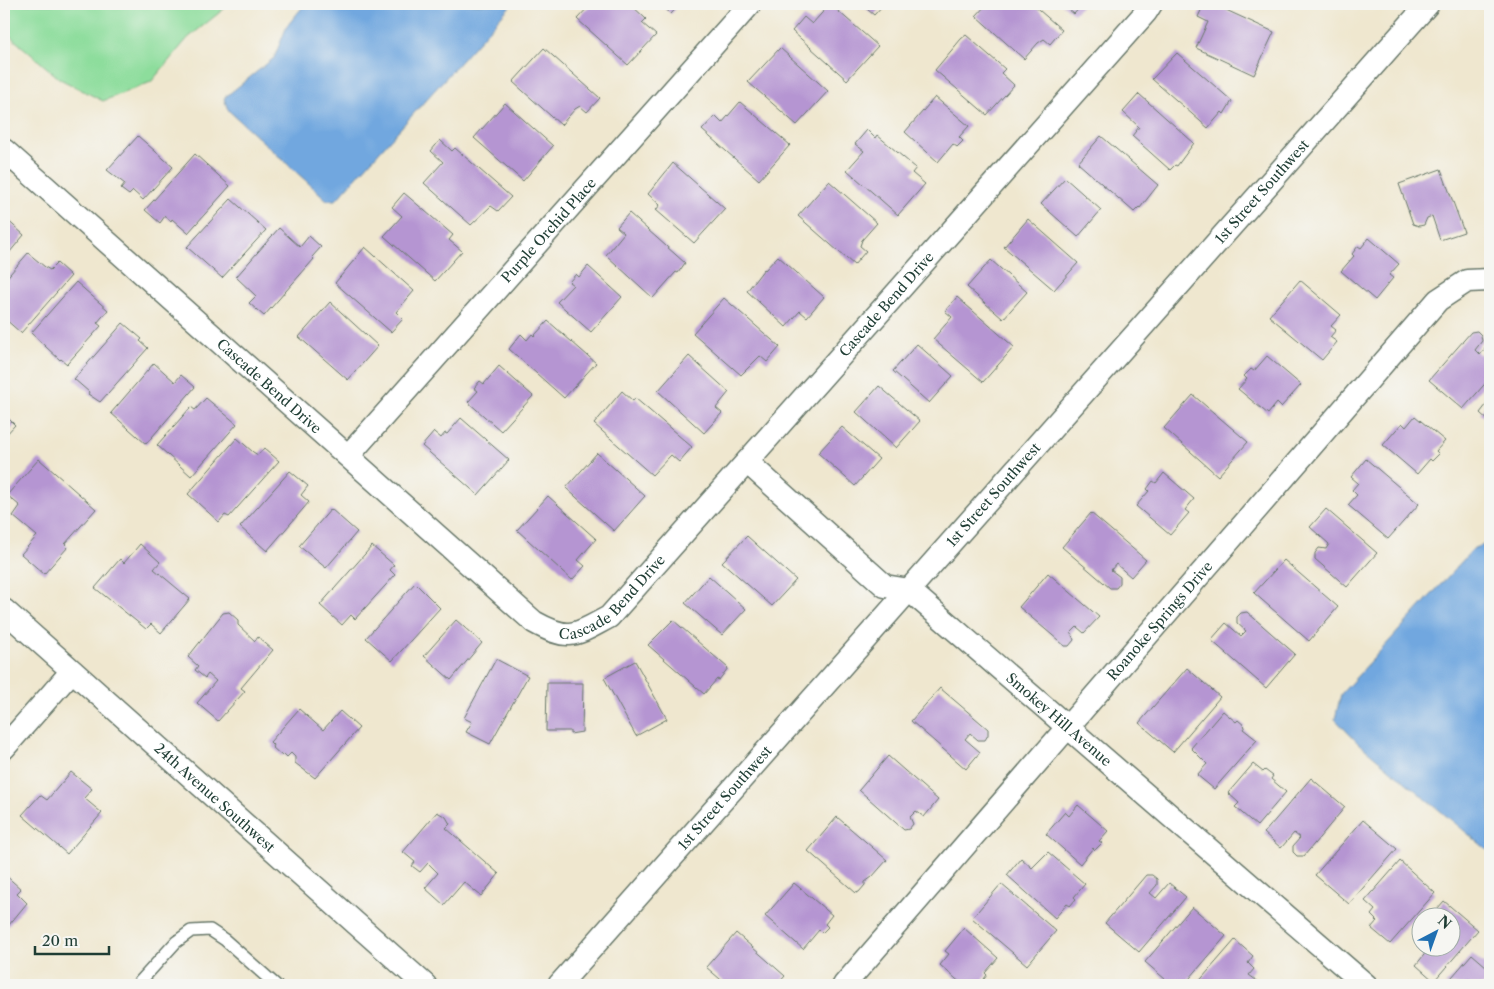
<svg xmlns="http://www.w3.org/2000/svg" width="1494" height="989" font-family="'Libre Caslon Text',serif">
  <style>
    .green { fill: #8ddd9c; stroke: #568d68 }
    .water { fill: #71a7df; stroke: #48728a }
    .building { fill: #b595d2 }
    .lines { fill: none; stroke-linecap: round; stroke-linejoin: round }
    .lane-casing { stroke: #68786a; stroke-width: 14 }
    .street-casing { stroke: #68786a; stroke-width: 25 }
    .lane { stroke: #fff; stroke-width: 11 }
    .street { stroke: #fff; stroke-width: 22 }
    .labels { text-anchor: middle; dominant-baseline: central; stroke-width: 4; stroke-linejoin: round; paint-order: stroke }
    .street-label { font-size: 14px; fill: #1f3d34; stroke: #f6f6f2 }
  </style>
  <rect width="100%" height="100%" fill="#f6f6f2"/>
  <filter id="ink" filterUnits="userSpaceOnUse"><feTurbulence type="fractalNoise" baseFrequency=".02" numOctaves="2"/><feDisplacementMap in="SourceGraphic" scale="10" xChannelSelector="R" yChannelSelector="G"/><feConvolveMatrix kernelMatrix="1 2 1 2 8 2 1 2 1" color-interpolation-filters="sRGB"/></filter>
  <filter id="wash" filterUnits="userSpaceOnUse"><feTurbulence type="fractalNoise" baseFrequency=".0096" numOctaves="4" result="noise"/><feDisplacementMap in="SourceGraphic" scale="20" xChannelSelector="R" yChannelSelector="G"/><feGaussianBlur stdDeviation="1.12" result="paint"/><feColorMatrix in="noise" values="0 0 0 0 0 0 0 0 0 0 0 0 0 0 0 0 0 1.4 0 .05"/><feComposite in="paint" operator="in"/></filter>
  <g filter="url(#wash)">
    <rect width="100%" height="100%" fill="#efe7cf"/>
    <path class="green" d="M4,4h226l-42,34 -37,44 -48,19 -43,-22 -56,-48z"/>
    <path class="water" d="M305,4h207l-176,196h-9l-99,-90 -4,-12 50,-40 13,-32z
      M1490,543v309l-132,-109 -23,-24 6,-25 133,-146z"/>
    <g id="blocks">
      <path class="building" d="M591,4h39l16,15 -4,4 14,12 -28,30 -51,-46z
        M660,4h20l-9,10z
        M830,4l48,42 -31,34 -55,-49 12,-14 8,7z
        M861,4h23l-10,11z
        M987,4h45l30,26 -12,14 -6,-5 -6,4 -14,16 -48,-43z
        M1062,4h21l-9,10z
        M1204,4h9l61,28 -20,43 -58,-27 12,-26 -10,-5z
        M966,35l39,34 -4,4 13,12 -27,30 -52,-45 26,-31z
        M544,48l56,50 -13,14 -7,-6 -5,3 -14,16 -48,-43z
        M780,48l48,43 -31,34 -49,-43z
        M1177,53l55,48 -8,13 -2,-2 -14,16 -56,-49z
        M1139,94l55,49 -17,23 -2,-1 -5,5 -38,-34 7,-9 -16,-15z
        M935,97l34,29 -10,11 4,4 -6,6 -4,-3 -15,18 -33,-30z
        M740,102l50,43 -31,35 -57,-50 13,-14 7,7z
        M505,103l48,43 -30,35 -49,-43z
        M867,130l8,8 2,-3 39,33 -4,5 13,11 -27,31 -51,-45 17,-19 -9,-7z
        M138,136l35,31 -30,33 -10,-9 -4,4 -8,-6 4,-5 -18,-14z
        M1101,136l57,49 -18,23 -1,-1 -5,5 -56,-49z
        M440,140l12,11 3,-3 56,49 -13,14 -7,-5 -20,19 -47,-42 19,-21 -12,-11z
        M195,154l35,32 -42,47 -16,-14 -1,2 -6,-5 -5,7 -15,-13z
        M673,163l52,46 -31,34 -38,-33 4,-5 -12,-11z
        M1441,169l23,63 -24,8 -8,-24 -5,2 -3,7 -5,1 -6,-2 -14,-40z
        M1065,178l36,32 -23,27 -37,-33z
        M829,181l48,42 -15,17 -2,6 6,5 -12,14 -56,-49z
        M404,193l49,42 -4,5 13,11 -27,30 -51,-45 18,-20 -10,-9z
        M231,199l35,31 -44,48 -35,-31z
        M629,213l56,50 -7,10 -2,-1 -23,26 -47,-43 18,-22 -7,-6z
        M4,217l20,18 -20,24z
        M1028,219l50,44 -24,27 -50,-43z
        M279,228l21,19 9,-11 12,11 -9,10 2,2 -50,57 -15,-13 7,-7 -20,-19z
        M1369,238l30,26 -10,11 4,3 -18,22 -34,-29 13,-15 -2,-2 6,-8 3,2z
        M365,247l49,44 -18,21 7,7 -12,13 -56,-49z
        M28,253l17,14 5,3 7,-7 14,13 -50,57 -17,-15v-37z
        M778,256l46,41 -17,20 -7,-6 -14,16 -39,-36 17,-22 1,1z
        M991,260l36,32 -24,27 -36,-32z
        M588,266l34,31 -31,35 -34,-30 16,-17 -4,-3 7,-8 3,3z
        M1300,280l41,35 -10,11 5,4 -6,7 7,5 -15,18 -53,-44z
        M76,282l32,28 -11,13 4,3 -34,38 -6,-5 -1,1 -29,-27z
        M957,297l57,50 -31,35 -50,-43 19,-22 -7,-6z
        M724,298l56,49 -13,15 -7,-6 -19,19 -48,-42z
        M330,302l48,44 -30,34 -49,-43z
        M548,321l48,42 -32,35 -55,-49 12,-15 6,6 5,-6 2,2z
        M123,323l19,16 -2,2 8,7 -48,54 -12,-8 1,-2 -15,-13z
        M1477,331l4,4 1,6 -7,9 5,5 10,-12v35l-27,31 -34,-29 42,-48z
        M917,344l36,32 -24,27 -36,-32z
        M689,356l40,36 -13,16 6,5 -18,20 -46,-42z
        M1267,356l34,29 -20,22 -4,-4 -9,11 -30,-25 9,-10 -3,-3 7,-7 3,2z
        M154,363l21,19 6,-7 14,12 -49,57 -35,-31z
        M499,366l34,30 -32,35 -33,-29 10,-11 -4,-3 6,-7 4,3z
        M879,386l41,35 -24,27 -40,-36z
        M622,391l11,10 2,-3 57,49 -13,15 -8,-7 -19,20 -58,-51z
        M1193,395l55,47 -30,34 -54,-48z
        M206,398l31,26 -46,52 -34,-31 34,-38 4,3z
        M1490,400v22l-10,-9z
        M4,414l11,11 -11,12z
        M1415,416l30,25 -9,10 3,3 -7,7 -2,-2 -13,15 -34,-29 19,-22 4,4z
        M461,418l48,42 -31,35 -56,-49 12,-14 7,6 4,-5 2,1z
        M842,427l37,32 -24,27 -37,-33z
        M237,438l16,14 5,3 6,-7 15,13 -50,56 -4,-2 -6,7 -31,-28z
        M597,453l48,43 -31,35 -48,-43z
        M39,459l57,50 -31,35 3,3 -24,27 -23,-20 16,-18 -24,-20 7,-10 -13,-11z
        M1366,459l53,45 -31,35 -40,-34 9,-10 -5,-5 6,-7 -7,-6z
        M290,471l18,15 -7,9 8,7 -42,49 -27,-24z
        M1164,473l30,26 -9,11 4,3 -19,22 -34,-29 13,-15 -2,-2 6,-8 3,2z
        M548,496l48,43 -18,21 7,6 -13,14 -55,-50z
        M331,509l26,23 -31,36 -27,-22z
        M1326,509l51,44 -30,34 -32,-28v-6l4,-5 7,1 3,-5 -19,-17z
        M1091,513l55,47 -15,17 -15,-13 -5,6 9,7v6l-4,5h-6l-48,-41z
        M747,536l49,44 -24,26 -50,-44z
        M140,544l20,18 -6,7 36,30 -29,34 -10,-9 -5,5 -51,-41 25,-29 4,4z
        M372,546l22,19 -4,5 5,5 -40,44 -4,-4 -9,10 -22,-20z
        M1284,560l54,47 -29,34 -55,-48z
        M1048,573l51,44 -15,16 -7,-6 -6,6 3,7 -5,6h-4l-46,-39z
        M709,576l37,33 -24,26 -37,-32z
        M415,583l25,25 -48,53 -26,-23z
        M229,612l9,8v5l17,16 3,-4 15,13 -32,38 4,3 -27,30 -21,-18 19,-22 -8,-7 -3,4 -10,-8 3,-4 -10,-9 35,-44z
        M1247,612l48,42 -29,34 -55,-48 15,-17 15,13 5,-5 -9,-8v-6l4,-4z
        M456,620l26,23 -31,37 -27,-24z
        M673,620l55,48 -9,12 -2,-1 -13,15 -56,-49z
        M496,659l32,17 -38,68 -24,-12 6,-10 -8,-4z
        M635,661l32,58 -31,17 -32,-58z
        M1187,668l33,29 -47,55 -34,-29z
        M547,683h36l-1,49 -12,2v-3h-24z
        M940,688l48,41v6l-3,5h-7l-8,-7 -5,6 15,13 -14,17 -55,-48z
        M299,709l24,21 17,-19 19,17 -44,50 -20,-15v-6l-4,-4 -4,4 -3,-3 -2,2 -10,-9 1,-2 -3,-3z
        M1223,711l13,11 2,-2 7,6 -2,3 14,11 -43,49 -17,-14 10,-11 -16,-16z
        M888,756l50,44 -14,17 -8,-6 -6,6 3,7 -4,5 -5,1 -45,-40z
        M1253,764l10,8 2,-2 8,6 -2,3 15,13 -29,34 -22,-19 4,-4 -11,-10z
        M71,772l21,17 -8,9 18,15 -35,41 -45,-39 18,-20 7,5z
        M1311,778l34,29 -41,49h-7l-4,-4v-6l7,-8 -6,-5 -13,15 -17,-15z
        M1078,805l30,26 -9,10 3,2 -7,7 -2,-2 -13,16 -34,-30 19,-22 4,4z
        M437,812l9,5 4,7 -4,4 53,46 -18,22 -17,-14 -20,23 -19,-17 13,-15 -10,-10 -8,9 -8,-6 3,-4 -12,-10z
        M837,817l50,43 -15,17 -7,5v3l-6,7 -3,1 -48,-42z
        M1363,820l34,29 -48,55 -34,-29z
        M1048,852l37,32 -11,13 2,2 -6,7 -3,-2 -12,14 -48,-43 14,-17 11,10z
        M1400,861l35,32 -45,51 -19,-16 6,-7 -6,-6 4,-5 -10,-9z
        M4,874l17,15 -4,4 10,10 -23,28z
        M1146,875h6l5,4v6l-7,8 6,5 13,-15 17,14 -47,55 -34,-29z
        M794,883l38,32 -7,9 3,3 -6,6 -3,-3 -16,19 -38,-33z
        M1001,884l55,47 -29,34 -55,-47z
        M1444,901l34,29 -44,51 -18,-16 15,-19h21v-30h-21z
        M1192,907l34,29 -42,49h-12l-27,-23z
        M1422,927v16l-5,-4 -1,-6z
        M964,928l34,30 -13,15 2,2 -6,8 -3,-3 -4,5h-11l-23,-20 9,-11 -4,-3z
        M736,933l49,43 -8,9h-50l-21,-18z
        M1235,940l18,16 -5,7 6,6 -5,6 11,8 -2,2h-62z
        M1472,954l15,13 3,-4v22h-45z"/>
    </g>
  </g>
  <g filter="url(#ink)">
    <use href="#blocks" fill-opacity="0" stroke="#68786a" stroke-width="1"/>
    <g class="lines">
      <defs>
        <path id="lane" d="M137,985l39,-43 15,-11 19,-1 15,10 51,45"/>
        <g id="street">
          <path id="s1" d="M4,150l530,472c36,20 41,13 75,-5l537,-605 5,-8"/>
          <path id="s2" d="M348,456l402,-452"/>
          <path id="s3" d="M747,462l138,124 24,4 457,395"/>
          <path id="s4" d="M4,610l421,375"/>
          <path d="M4,748l68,-77"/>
          <path id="s5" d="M559,985l869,-981"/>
          <path id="s6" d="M844,985l594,-685 29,-19 23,-1"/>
        </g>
      </defs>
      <use href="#lane" class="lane-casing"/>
      <use href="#street" class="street-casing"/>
      <use href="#lane" class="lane"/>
      <use href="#street" class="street"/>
    </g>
  </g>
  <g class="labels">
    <g class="street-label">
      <text stroke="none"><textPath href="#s5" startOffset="1060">1st Street Southwest</textPath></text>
      <text stroke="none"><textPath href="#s2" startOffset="302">Purple Orchid Place</textPath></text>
      <text stroke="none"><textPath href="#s1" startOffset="1209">Cascade Bend Drive</textPath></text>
      <text stroke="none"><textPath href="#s1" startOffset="355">Cascade Bend Drive</textPath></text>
      <text stroke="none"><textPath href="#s5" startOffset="655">1st Street Southwest</textPath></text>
      <text stroke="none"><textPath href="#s1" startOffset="804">Cascade Bend Drive</textPath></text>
      <text stroke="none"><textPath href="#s6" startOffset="482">Roanoke Springs Drive</textPath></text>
      <text stroke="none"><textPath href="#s3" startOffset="408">Smokey Hill Avenue</textPath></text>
      <text stroke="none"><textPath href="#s4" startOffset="282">24th Avenue Southwest</textPath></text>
      <text stroke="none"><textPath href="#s5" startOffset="250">1st Street Southwest</textPath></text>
    </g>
  </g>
  <rect width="1494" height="989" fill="none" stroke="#f6f6f2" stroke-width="20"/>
  <g transform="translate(1436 932) rotate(41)"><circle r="24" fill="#f6f6f2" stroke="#a0aca6"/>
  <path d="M0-4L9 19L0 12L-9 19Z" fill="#1f6fb2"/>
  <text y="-8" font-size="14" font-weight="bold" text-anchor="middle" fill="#1f3d34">N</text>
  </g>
  <path d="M35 946v8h74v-8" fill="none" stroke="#1f3d34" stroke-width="2.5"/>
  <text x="42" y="946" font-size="15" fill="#1f3d34" stroke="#f6f6f2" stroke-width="4" paint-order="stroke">20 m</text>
</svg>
